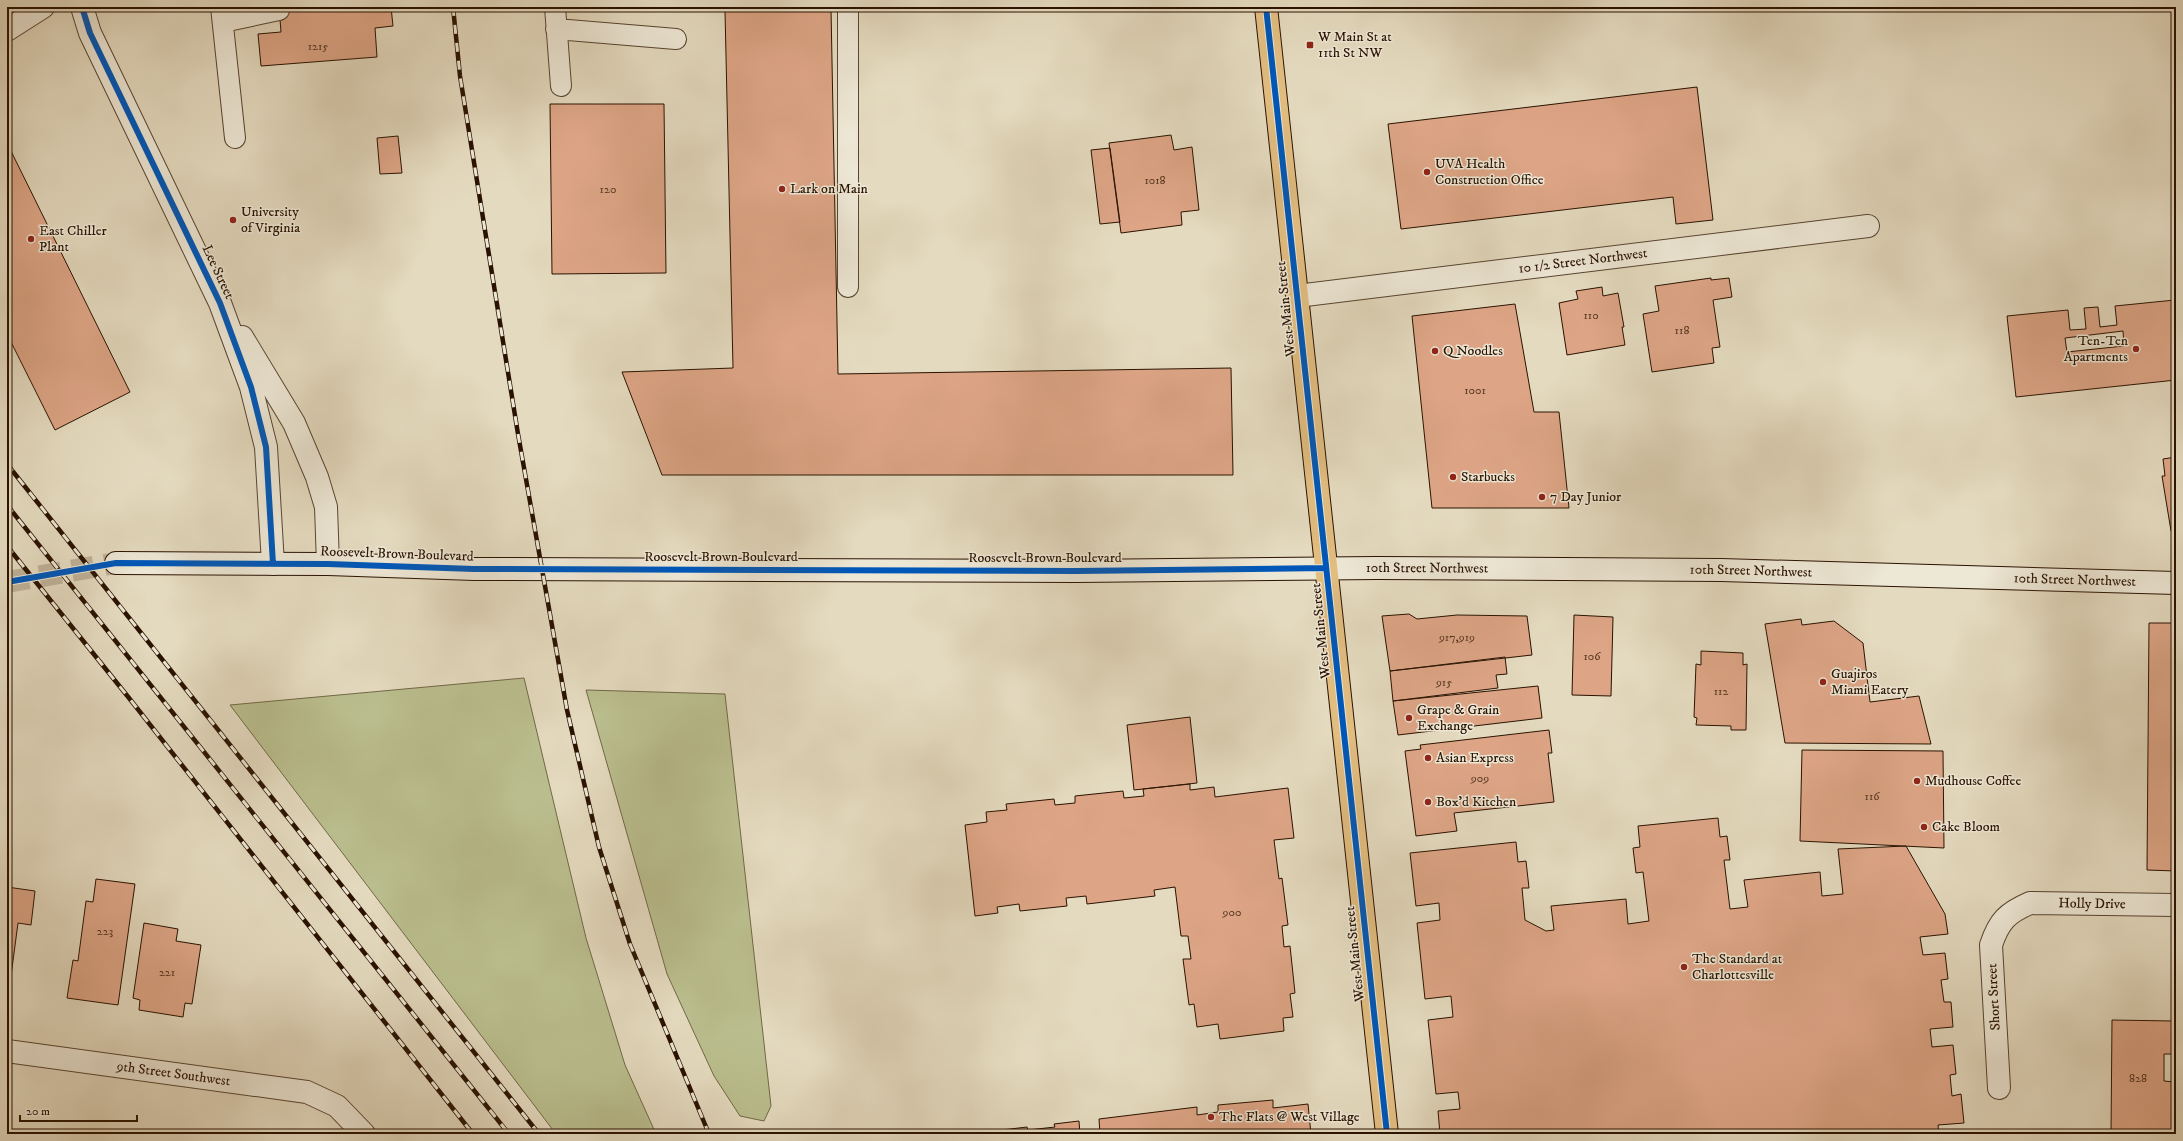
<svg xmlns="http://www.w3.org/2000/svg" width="2183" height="1141" font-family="'IM FELL DW Pica',serif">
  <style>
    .green { fill: #babe8e; stroke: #726847 }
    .building { fill: #dda586; stroke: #2a1200; fill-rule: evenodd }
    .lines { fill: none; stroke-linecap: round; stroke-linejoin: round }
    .secondary-tunnel { stroke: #bfb299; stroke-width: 22; stroke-dasharray: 22 11; stroke-linecap: butt }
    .service-casing { stroke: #584430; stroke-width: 22 }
    .minor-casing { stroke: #584430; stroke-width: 24 }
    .tertiary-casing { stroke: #584430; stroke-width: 24 }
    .secondary-casing { stroke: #2a1200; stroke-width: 24 }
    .primary-casing { stroke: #2a1200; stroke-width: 24 }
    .service { stroke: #ede7d5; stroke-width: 20 }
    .minor { stroke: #ede7d5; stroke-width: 22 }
    .tertiary { stroke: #ede7d5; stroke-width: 22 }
    .secondary { stroke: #ede7d5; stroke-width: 22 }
    .primary { stroke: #e2bd80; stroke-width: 22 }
    .rail-casing { stroke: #2a1200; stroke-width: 4.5 }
    .rail { stroke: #ede7d5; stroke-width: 3; stroke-dasharray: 9; stroke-linecap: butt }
    .cycleway-casing { stroke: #ede7d5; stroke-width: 8 }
    .cycleway { stroke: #0057b8; stroke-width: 6 }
    .poi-dot { fill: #8f2418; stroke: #ede7d5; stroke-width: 1.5 }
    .labels { text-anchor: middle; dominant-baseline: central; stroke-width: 3; stroke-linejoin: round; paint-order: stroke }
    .number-label { font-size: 12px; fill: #573722 }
    .poi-label { font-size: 14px; fill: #2a1200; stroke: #ede7d5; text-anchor: start }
    .street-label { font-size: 14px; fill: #2a1200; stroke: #ede7d5 }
  </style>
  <rect width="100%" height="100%" fill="#e4dabf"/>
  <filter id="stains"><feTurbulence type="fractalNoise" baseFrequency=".005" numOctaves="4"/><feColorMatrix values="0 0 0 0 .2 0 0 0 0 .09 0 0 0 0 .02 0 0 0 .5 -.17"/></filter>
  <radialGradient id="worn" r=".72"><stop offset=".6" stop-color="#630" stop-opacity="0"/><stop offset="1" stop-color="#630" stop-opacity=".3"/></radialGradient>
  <path class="green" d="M524,678l62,260 39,127 31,69h-100l-326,-429z
    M586,690l139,4 46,412 -7,15 -24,-5 -26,-40 -47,-102z"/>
  <path class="building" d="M279,7h112l2,19 -18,2 2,29 -116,9 -3,-32 23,-2z
    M831,9l7,365 393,-6 2,107h-571l-40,-103 111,-4 -8,-357z
    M1697,87l16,133 -37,4 -3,-27 -272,32 -13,-105z
    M550,104h114l2,169 -114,1z
    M1171,135l3,15 18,-3 7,63 -18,2 1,13 -61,8 -12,-90z
    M398,136l4,37 -22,1 -3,-36z
    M7,143l123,249 -75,38 -48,-96z
    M1110,148l10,74 -20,2 -9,-74z
    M1711,278v2l18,-2 3,19 -19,3 7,47 -8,1 2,15 -62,9 -9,-58 16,-3 -4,-25z
    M1602,287l1,9 15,-3 6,34h-2l3,18 -58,10 -8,-52 19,-4 -2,-8z
    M2175,300l1,80 -160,17 -9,-81 61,-6 2,20 16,-1 -2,-21 14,-1 2,20 17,-2 -2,-19zM2123,331l1,15 -57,6 -2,-14z
    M1515,304l19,108h25l10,96h-137l-20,-192z
    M2176,457v74h-5l-9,-55h3l-2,-17z
    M1409,614l8,5 40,-4 70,1 5,39 -142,16 -8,-55z
    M1574,615l39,2 -2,79 -39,-1z
    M1801,619l1,6 32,-4 29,22 7,59 49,-6 12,48 -146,-1 -20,-119z
    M2149,623h27v248l-29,-1z
    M1701,651l42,2v12l4,-1 -1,66h-15v-4l-35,-1 1,-7 -3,-1 2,-53 5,1z
    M1505,657l2,17 -11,1 2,13 -105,13 -3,-30z
    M1538,686l4,32 -144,17 -5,-34z
    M1190,717l7,66 -63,7 -7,-65z
    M1549,730l3,23h-4l6,49 -100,11 3,18 -41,5 -11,-85 16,-2 -1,-4z
    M1802,750l141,1 1,97 -144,-7z
    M1190,784v6l24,-3 1,10 73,-9 6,50 -20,2 5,39 3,-1 6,47 -6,1 2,21 6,-1 5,47 -5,1 3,23 -10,1 1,13 -64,8 -2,-15 -21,3 -3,-23 -5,1 -6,-46h8l-3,-23h-7l-6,-49 -21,3 1,6 -68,8 -1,-8 -20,2 1,8 -47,5 -1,-7 -22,3 1,6 -23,3 -10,-91 22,-3 -1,-10 21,-2 -1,-6 48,-5 1,6 20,-2v-7l48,-5 1,7 20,-2 -1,-7z
    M1718,818l2,19 7,-1 3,24h-6l6,49 18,-2 -4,-27 76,-8 2,24 21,-2 -5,-45 68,-3 39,68 3,20 -28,3 3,18 22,-2 3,26 -7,1 3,22h7l2,25 -23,2 2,18 21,-2 3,29 -6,1 2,21 9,-2 3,29 -26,2 1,9h-499l-2,-23 22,-2 -2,-17 -22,2 -8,-74 25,-3 -2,-21 -26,3 -8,-76 23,-3 -1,-17 -23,3 -6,-53 106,-11 2,20 8,-1 3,27h-7l3,32 21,11 8,-1 -3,-24 75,-7 2,25 21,-3 -6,-49 -7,1 -3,-25 7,-1 -2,-21z
    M96,879l39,5 -17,121 -51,-7 6,-38 5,1 8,-60 7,1z
    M7,887l28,4 -4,34 -13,-2 -9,68h-2z
    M144,923l34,6 -2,12 25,4 -9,59 -7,-1 -2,14 -44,-7 1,-10 -7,-2z
    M2112,1020l61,1v33h-9v27l10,1v52h-63z
    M1273,1100v8l35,-4 3,30h-211l-1,-15 98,-12v8l21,-3v-7z
    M1079,1121l1,13h-77l-1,-4 25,-3 1,3 27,-3 -1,-3z
    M8,1130h22l2,4h-25z"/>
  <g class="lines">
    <path class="secondary-tunnel" d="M7,582l109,-19"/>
    <defs>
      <path id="service" d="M221,7l14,131
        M555,7l6,79
        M223,22l56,-12
        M556,29l120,10
        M848,287v-280"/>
      <g id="minor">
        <path d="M7,30l36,-23"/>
        <path id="s1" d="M1297,296l571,-70"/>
        <path id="s2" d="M7,1051l300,41 30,14 27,28"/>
        <path id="s3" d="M1999,1088l-8,-143c8,-24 16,-32 39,-42l146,2"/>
      </g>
      <path id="tertiary" d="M82,7l8,26 130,270 31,84 15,60 7,117
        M242,337l52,86 23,54 9,30 2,57"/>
      <g id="secondary">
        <path id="s4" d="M116,563l212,1 146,5 602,2 301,-3 344,2 455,13"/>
      </g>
      <path id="primary" d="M1266,7l121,1127"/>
    </defs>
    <use href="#service" class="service-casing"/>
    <use href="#minor" class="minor-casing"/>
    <use href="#tertiary" class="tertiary-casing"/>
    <use href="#secondary" class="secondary-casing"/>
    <use href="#primary" class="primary-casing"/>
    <use href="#service" class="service"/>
    <use href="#minor" class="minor"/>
    <use href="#tertiary" class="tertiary"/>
    <use href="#secondary" class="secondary"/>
    <use href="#primary" class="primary"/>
    <defs>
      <path id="rail" d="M453,7l7,69 58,358 49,276 32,137 31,97 79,190
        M7,464l532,670
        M7,505l502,629
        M7,546l122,152 344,436"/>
    </defs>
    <use href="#rail" class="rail-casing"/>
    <use href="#rail" class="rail"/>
    <defs>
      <path id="cycleway" d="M82,7l8,26 130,270 31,84 15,60 7,117
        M1266,7l121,1127
        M7,582l109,-19 212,1 146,5 602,2 250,-3"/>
    </defs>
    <use href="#cycleway" class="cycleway-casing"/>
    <use href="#cycleway" class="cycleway"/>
  </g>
  <g class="poi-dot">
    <rect x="1306" y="41" width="8" height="8" rx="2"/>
    <circle cx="1427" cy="172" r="4"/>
    <circle cx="782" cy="189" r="4"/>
    <circle cx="233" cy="220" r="4"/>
    <circle cx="31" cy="239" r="4"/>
    <circle cx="2136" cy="349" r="4"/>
    <circle cx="1435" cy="351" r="4"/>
    <circle cx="1453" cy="477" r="4"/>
    <circle cx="1542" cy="497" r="4"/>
    <circle cx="1823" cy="682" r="4"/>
    <circle cx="1409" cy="718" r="4"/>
    <circle cx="1428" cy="758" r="4"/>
    <circle cx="1917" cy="781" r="4"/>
    <circle cx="1428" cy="802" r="4"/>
    <circle cx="1924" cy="827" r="4"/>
    <circle cx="1684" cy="967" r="4"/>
    <circle cx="1211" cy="1117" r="4"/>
  </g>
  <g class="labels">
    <g class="number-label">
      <text x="318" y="46">1215</text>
      <text x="1155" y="180">1018</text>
      <text x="608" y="189">120</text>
      <text x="1591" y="315">110</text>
      <text x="1682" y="330">118</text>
      <text x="1475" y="390">1001</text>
      <text x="1457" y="637">917,919</text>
      <text x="1592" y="656">106</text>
      <text x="1444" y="682">915</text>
      <text x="1721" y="691">112</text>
      <text x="1480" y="778">909</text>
      <text x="1872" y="796">116</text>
      <text x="1232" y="912">900</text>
      <text x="105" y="931">223</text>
      <text x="167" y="972">221</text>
      <text x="2138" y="1078">828</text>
    </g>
    <g class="poi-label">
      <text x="1318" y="37">W Main St at<tspan x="1318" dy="16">11th St NW</tspan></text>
      <text x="1435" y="164">UVA Health<tspan x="1435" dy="16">Construction Office</tspan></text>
      <text x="790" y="189">Lark on Main</text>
      <text x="241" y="212">University<tspan x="241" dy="16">of Virginia</tspan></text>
      <text x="39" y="231">East Chiller<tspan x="39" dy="16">Plant</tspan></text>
      <text x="2128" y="341" text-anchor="end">Ten-Ten<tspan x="2128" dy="16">Apartments</tspan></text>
      <text x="1443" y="351">Q Noodles</text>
      <text x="1461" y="477">Starbucks</text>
      <text x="1550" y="497">7 Day Junior</text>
      <text x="1831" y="674">Guajiros<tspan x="1831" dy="16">Miami Eatery</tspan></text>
      <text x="1417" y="710">Grape &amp; Grain<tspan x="1417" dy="16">Exchange</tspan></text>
      <text x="1436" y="758">Asian Express</text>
      <text x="1925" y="781">Mudhouse Coffee</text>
      <text x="1436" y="802">Box'd Kitchen</text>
      <text x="1932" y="827">Cake Bloom</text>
      <text x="1692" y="959">The Standard at<tspan x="1692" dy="16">Charlottesville</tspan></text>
      <text x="1219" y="1117">The Flats @ West Village</text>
    </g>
    <g class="street-label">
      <text stroke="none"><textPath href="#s1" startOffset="288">10 1/2 Street Northwest</textPath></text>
      <text transform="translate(218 272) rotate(65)">Lee Street</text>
      <text transform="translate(1286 309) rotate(-96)">West Main Street</text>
      <text transform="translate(397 554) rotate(2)">Roosevelt Brown Boulevard</text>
      <text x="721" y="557">Roosevelt Brown Boulevard</text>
      <text x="1045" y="558">Roosevelt Brown Boulevard</text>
      <text stroke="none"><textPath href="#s4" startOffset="1311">10th Street Northwest</textPath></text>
      <text stroke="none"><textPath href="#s4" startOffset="1635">10th Street Northwest</textPath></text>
      <text stroke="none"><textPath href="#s4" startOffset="1959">10th Street Northwest</textPath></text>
      <text transform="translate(1321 631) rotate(-96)">West Main Street</text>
      <text stroke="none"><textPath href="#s3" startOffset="265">Holly Drive</textPath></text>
      <text transform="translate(1355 954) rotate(-96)">West Main Street</text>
      <text transform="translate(1994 997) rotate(-93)">Short Street</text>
      <text stroke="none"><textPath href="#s2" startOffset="168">9th Street Southwest</textPath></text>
    </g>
  </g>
  <rect width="2183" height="1141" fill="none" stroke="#e4dabf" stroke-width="24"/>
  <rect x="8" y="8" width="2167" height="1125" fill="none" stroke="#2a1200" stroke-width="2"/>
  <rect x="12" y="12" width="2159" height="1117" fill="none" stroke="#2a1200"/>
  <path d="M20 1115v6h117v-6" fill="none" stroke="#2a1200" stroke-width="2"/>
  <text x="26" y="1115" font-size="12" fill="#2a1200" stroke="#ede7d5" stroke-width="3" paint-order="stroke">20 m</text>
  <rect width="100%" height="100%" filter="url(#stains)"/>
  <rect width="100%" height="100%" fill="url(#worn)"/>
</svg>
